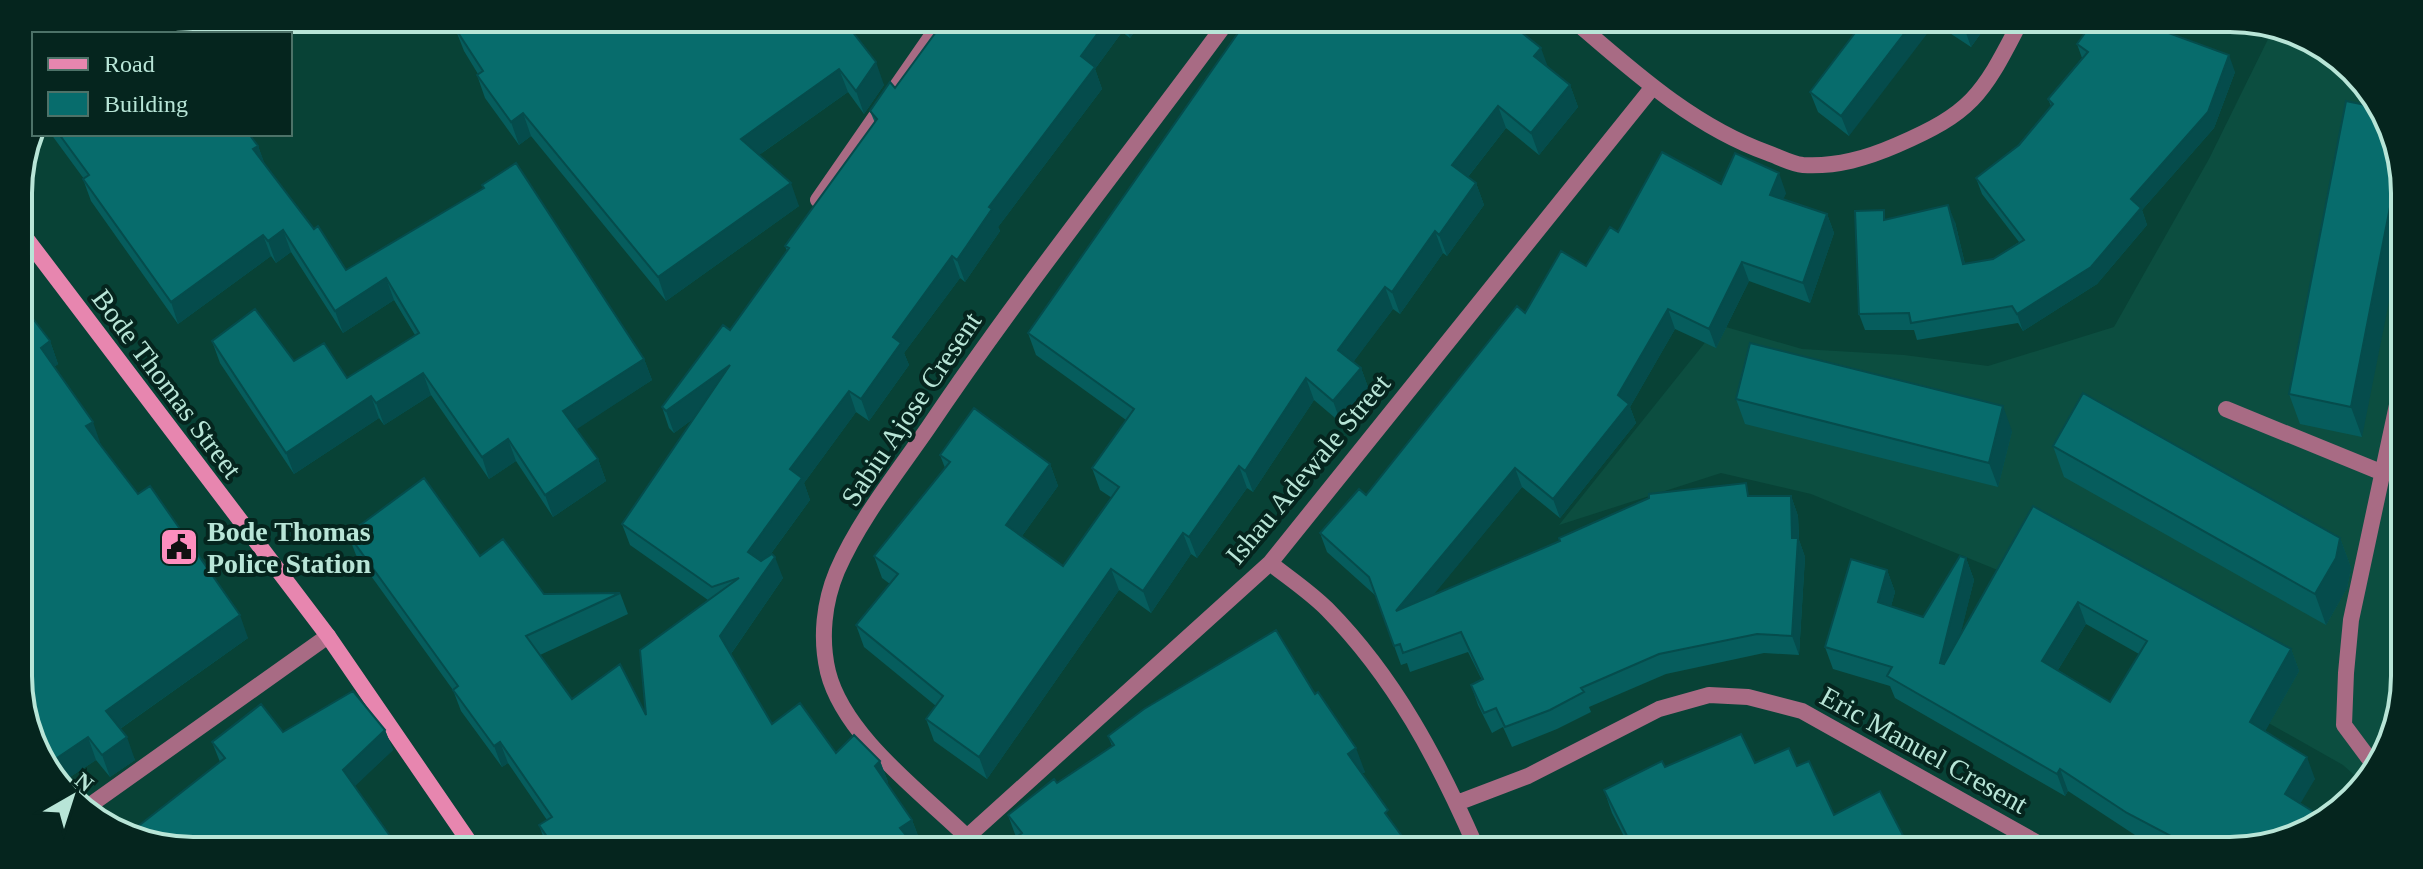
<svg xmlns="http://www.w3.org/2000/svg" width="2423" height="869" font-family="'Times New Roman',serif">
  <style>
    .built { fill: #0c4e40 }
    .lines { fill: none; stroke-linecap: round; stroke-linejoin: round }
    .lane { stroke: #a86b84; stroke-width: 16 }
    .street { stroke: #a86b84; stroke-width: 16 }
    .secondary { stroke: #e786af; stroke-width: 16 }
    .wall { fill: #065d5d; fill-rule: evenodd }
    .shaded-wall { fill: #054c4c }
    .building { fill: #076c6c; stroke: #054c4c; stroke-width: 2; fill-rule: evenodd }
    .labels { text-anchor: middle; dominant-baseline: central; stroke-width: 8; stroke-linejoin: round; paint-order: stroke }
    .street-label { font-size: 28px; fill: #b8e5d7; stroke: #05251e }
    .poi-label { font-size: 28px; font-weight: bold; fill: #b8e5d7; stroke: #05251e; text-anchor: start }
    .rim { fill: none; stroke: #b8e5d7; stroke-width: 4 }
  </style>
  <rect width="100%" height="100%" fill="#084236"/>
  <path class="built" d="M2274,27h12l76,51 41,92 -7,562 -35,49 -18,-16 -343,-194 -189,-77 -90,-21 -162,52 160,-200 83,24 102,6 84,11 126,-39 95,-168z"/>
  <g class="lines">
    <path class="lane" d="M2226,409l157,64
      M2373,764l-29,-39 2,-52 5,-53 49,-229"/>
    <path class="street" d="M1578,24c58,50 117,103 190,129 11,4 24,11 35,12 34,2 64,-7 94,-20 74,-32 85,-49 121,-119
      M818,200l124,-179
      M1270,563c19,15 40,29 57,46 68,69 111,151 149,238
      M1457,803l71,-27 131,-67 50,-14 39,2 54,14 248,139
      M86,808l242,-172
      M967,837c-46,-45 -123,-101 -139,-165 -8,-34 -4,-70 9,-101 22,-51 60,-98 91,-143 94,-140 199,-270 298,-405
      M971,845l-4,-8 303,-274 382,-475"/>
    <path class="secondary" d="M19,229l309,407 142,207"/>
  </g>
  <path class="wall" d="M467,19l392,2 -9,7 34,57 -20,29 -16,-22 -89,63 40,51 -133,95 -135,-165 -12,9 -34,-47 -8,-23 1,-1 -14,-23 -9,-23z
    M944,21l198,1 -12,16 -8,-6 -27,37 7,20 -104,138 2,4 -35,51 -5,-4 -56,75 5,12 -40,56 -13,-9 -52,71 6,17 -40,55 13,23 -52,76 41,70 64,29 44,8 8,21 -1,1 25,37 8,21 -5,4 -369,-1 -7,-19 8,-5 -39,-57 -6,4 -41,-56 -8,-21 -97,-135 -8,-21 132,22 64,38 76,-1 8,21 -88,41 32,44 74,16 62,-115 -78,-55 -8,-21 71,-105 -19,14 -5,-5 -7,-21 68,-77 57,-79 -2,-5 90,-123 -5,-12 25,-23z
    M1245,23l278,1 -4,6 29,37 22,18 8,22 -39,48 -33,-27 -38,49 8,6 8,22 -37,51 -4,-3 -43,61 -7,-5 -40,53 8,6 8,22 -28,33 -27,-23 -61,92 -6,-4 -50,70 -6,-4 -40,59 -32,-23 -132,189 -53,-38 -8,-22 10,-13 -72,-59 -8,-22 34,-41 -8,-6 -8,-22 71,-88 -5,-13 110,9 8,22 -36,50 41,30 49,-68 -12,-8 -8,-22 34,-48 -90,-65 -8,-22z
    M1861,25l-12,111 -31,-24 -8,-20z
    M1939,26h47l-15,21z
    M2171,34l64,38 -21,56 -72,82 5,15 -50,59 -74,47 -5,-8 -101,17 -3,-10h-49l-6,-16 29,-95 67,3 10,42 28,-5 26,-17 -37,-48 -6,-16 43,-33 32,-39 -3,-7 34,-41 -5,-14z
    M2346,101l16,336 -62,-13 -11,-30z
    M51,134h198l9,12 6,17 82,107 138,-82 -2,-3 162,174 8,21 -76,49 22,30 8,22 -53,36 -37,-56 -27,18 -58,-84 -47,30 -5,-7 -85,56 -74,-111 -8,-22 82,20 53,17 68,-43 -21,-35 -51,33 -52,-81 -15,11 -5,-7 -93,68 -87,-123 -8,-22h1z
    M1721,184l65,9 -3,6 44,15 7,19 -24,70 -61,-22 -33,67 -41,-19 -45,78 6,16 -76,95 -38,-31 -90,109 319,-100h40l7,20 1,24 6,17 -6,98 -35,-2 -98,21 -77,33 2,5 -34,17 -45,18 -9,-20 -11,6 -14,-28 -7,-20 11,-5 -14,-28 -58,20 -3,-9 -6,2 -25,-69 -49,-44 -7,-19 46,-38 159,-182 61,-47 32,-34z
    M50,341l8,23 -4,3 46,78 148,193 -128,91 15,31 -25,17 -14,-17 -38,25 -37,-75z
    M1736,399l276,32 -14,56 -253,-63z
    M2053,446l287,92 11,30 -4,20 -21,37 -262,-148z
    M2033,506l258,143 8,22 -34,60 50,48 -74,72 -77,-1 -29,-15 -67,-44 -3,5 -170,-98 -5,-12 -57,-17 -8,-22 62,-77 8,22 -4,14 32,11 43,-59 8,22 -14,55zM2086,624l53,30 -29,48 -52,-32z
    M1315,694l50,78 -3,2 -346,63 -8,-22 104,-69 -4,-10z
    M385,730l8,20 -39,36 -134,-24 -8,-20 71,-10z
    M1755,763l42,3 37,49 76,34 -280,-1 -18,-35 -8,-23 61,-23z"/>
  <path class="shaded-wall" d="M840,21h19l-15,11z
    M1106,22h13l3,10 -27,37 7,20 -104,138 2,4 -35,51 -8,-22 124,-204z
    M1124,22h18l-12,16z
    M1506,24h17l-12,16z
    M1760,25h10l-7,8z
    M152,26l-11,8h-19l4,-3z
    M1910,26h23l-84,110 -8,-20z
    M1965,26h21l-15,21 -7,-20z
    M2161,27h13l-8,19 -6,-16z
    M1541,48l8,22 -15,-14z
    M2229,55l6,17 -21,56 -72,82 5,15 -50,59 -74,47 -6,-17 114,-115z
    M876,62l8,23 -20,29 -8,-23z
    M839,69l9,23 -99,70 -8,-23z
    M1570,85l8,22 -39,48 -8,-22z
    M1498,106l8,22 -46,59 -8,-22z
    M523,113l8,23 -12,9 -8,-23z
    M258,146l8,21 -13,-18z
    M2399,161l4,9v61l-41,206 -11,-30z
    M1779,173l7,20 -9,21 -7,-19z
    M791,183l8,23 -133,95 -8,-24z
    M1476,183l8,22 -37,51 -8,-21z
    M1948,205l7,17 14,59 -6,-17z
    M1827,214l7,19 -24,70 -7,-20z
    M283,230l8,22 -15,11 -8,-22z
    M1435,231l8,22 -43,61 -8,-22z
    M263,235l8,21 -93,68 -7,-22z
    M952,256l8,22 -56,75 5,12 -40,56 -8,-22 32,-62z
    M1742,262l7,19 -33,67 -7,-19z
    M386,278l8,22 -51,33 -8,-22z
    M1385,287l8,22 -47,63 -8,-22z
    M1668,309l7,20 -45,78 6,16 -76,95 -7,-19 65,-104z
    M50,341l8,23 -9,7 -8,-23z
    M644,359l8,21 -81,53 -8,-22z
    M730,365l8,21 -64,47 -8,-22z
    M1361,368l8,22 -28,33 -8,-22z
    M423,373l8,22 -47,30 -8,-22z
    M1306,378l8,22 -61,92 -8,-21z
    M849,391l7,21 -52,71 6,17 -54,74 -8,-22 42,-83z
    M371,396l8,22 -85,56 -8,-21z
    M2003,406l9,25 -14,56 -9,-24z
    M93,422l8,23 -7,4 -8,-23z
    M508,439l8,22 -27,18 -7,-22z
    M598,459l8,22 -53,36 -8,-22z
    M1050,464l8,22 -44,61 -8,-22z
    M1239,466l8,22 -50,70 -8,-21z
    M1515,468l7,19 -118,144 -8,-20z
    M1791,496l7,20 1,24 6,17 -6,98 -7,-19z
    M1183,533l8,21 -40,59 -8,-22z
    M2340,538l11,30 -4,20 -21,37 -11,-31z
    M775,557l8,21 -55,80 -8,-22z
    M1966,558l8,22 -26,105 -8,-22z
    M1111,569l8,21 -132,189 -8,-22z
    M1887,570l8,22 -9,32 -8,-22z
    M2078,602l8,22 -36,59 -8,-22z
    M240,615l8,23 -134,95 -8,-22z
    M2291,649l8,22 -41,73 -8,-22z
    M385,730l8,20 -43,41 -7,-21z
    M88,737l8,23 -38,25 -10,-21z
    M127,737l8,23 -25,17 -8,-22z
    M500,742l8,21 -6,4 -8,-21z
    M1356,748l9,24 -9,5 -8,-23z
    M2307,757l8,22 -22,37 -8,-22z
    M880,761l8,21 -5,5 -8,-21z
    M2060,769l8,22 -3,5 -8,-22z
    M912,820l8,21 -5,4h-9l-6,-17z"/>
  <path class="building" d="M467,19l377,2 32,41 -20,29 -17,-22 -98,70 50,44 -133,94 -135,-164 -12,9 -34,-47 6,-4 -28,-43z
    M944,21l162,1 -25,34 14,11 -106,140 3,2 -35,51 -5,-4 -59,81 8,6 -40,56 -12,-8 -59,78 12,9 -54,74 13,9 11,-7 3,3 -55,79 52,88 28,-21 36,50 18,-18 26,26 -5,5 37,54 -12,8 14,17 -362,-1 -13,-19 13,-8 -52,-75 -6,4 -41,-56 5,-4 -110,-152 76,-56 56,78 23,-17 41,55 76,-1 -94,43 46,63 48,-35 26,51 -6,-65 99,-72 -27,9 -90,-63 108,-159 -64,46 -4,-4 61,-82 7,5 59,-82 -4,-2 92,-127 -7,-8 20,-29 5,6z
    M1245,23l266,1 30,24 -7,8 36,29 -39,48 -33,-27 -46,59 24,18 -37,52 -4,-4 -43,61 -7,-5 -47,63 23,18 -28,33 -27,-23 -61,93 -6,-5 -50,71 -6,-4 -40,58 -32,-22 -132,188 -53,-38 17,-23 -87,-71 42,-51 -24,-18 76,-94 -10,-7 34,-47 76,56 -44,61 57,41 56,-79 -27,-19 42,-59 -106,-76z
    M1861,25l49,1 -69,90 -31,-24z
    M2090,26l71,1 -1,3 69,25 -21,57 -77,87 10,9 -50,59 -74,47 -5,-8 -101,17 -2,-10 -50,1 -4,-103 29,-1v10l64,-15 15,59 30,-5 31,-19 -48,-62 43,-33 34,-41 -5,-5 40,-47 -11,-8z
    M2346,101l29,6 24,54 -48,246 -62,-13z
    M59,134h190l9,12 -5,3 61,80 4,-3 28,44 138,-82 -2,-3 34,-22 128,196 -81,52 35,48 -53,36 -37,-56 -26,18 -59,-84 -47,30 -5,-7 -85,57 -74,-112 43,-32 39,52 30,-18 23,35 72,-45 -33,-55 -51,33 -52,-81 -15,11 -5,-6 -92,67 -88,-123 6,-4z
    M1662,152l59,32 14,-31 44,20 -9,22 57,19 -24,69 -61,-21 -33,67 -41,-20 -50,86 11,9 -76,95 -38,-31 -119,143 164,-70 -1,-3 90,-40v-4l97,-11 2,13h43l1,42h6l-6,98 -35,-2 -98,20 -78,34 3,4 -34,18 -45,17 -9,-19 -12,5 -13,-28 12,-6 -22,-47 -58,21 -3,-9 -6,2 -25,-69 -49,-44 39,-44 7,6 151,-189 8,7 36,-62 25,15 24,-39 8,5z
    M21,303l29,38 -9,7 52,74 -7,4 52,68 12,-8 90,129 -134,96 21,26 -25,18 -14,-18 -40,27 -27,-54 -2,-406z
    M1750,343l253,63 -14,57 -253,-64z
    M2083,393l257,145 -4,20 -21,36 -262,-148z
    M2033,506l258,143 -41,73 57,35 -22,37 40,25 -84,32 -54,-1 3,-4 -63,-33 -67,-44 -3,5 -170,-98 5,-9 -67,-20 26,-88 36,11 -9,32 45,15 37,-61 6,2 -26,105 4,1zM2078,602l69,39 -37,61 -68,-41z
    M1276,630l39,64 3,-2 38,56 -8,6 40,56 -3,3 25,34 -404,-2 16,-12 -14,-18 46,-36 3,4 57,-38 -6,-9 36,-27z
    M353,691l32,39 -42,40 52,73 -258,-1 -10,-7 98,-77 -13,-16 49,-38 22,28z
    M1741,734l14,29 34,-15 8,18 12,-5 25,54 46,-24 30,58 -277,-1 -29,-58 58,-29 3,6z"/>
  <defs>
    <symbol id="civic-square" viewBox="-11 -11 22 22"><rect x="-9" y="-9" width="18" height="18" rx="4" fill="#fe8ebe" stroke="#05251e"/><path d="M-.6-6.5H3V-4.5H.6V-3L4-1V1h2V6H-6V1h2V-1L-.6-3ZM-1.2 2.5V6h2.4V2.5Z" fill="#111"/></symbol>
  </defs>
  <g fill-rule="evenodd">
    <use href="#civic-square" x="157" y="525" width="44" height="44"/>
  </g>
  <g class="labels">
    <g class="street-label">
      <text transform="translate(167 384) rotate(53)">Bode Thomas Street</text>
      <text transform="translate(911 409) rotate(-56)">Sabiu Ajose Cresent</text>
      <text transform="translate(1308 469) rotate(-50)">Ishau Adewale Street</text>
      <text transform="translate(1924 750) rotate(29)">Eric Manuel Cresent</text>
    </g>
    <g class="poi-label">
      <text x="207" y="531">Bode Thomas<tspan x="207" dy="32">Police Station</tspan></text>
    </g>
  </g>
  <path d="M0 0H2423V869H0ZM193 32H2230A161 161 0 0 1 2391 193V676A161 161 0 0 1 2230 837H193A161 161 0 0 1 32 676V193A161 161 0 0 1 193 32Z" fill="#05251e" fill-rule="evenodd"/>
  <path class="rim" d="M193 32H2230A161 161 0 0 1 2391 193V676A161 161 0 0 1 2230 837H193A161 161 0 0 1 32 676V193A161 161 0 0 1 193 32Z"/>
  <rect x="32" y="32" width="260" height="104" fill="#05251e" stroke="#4d7268" stroke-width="2"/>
  <rect x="48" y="58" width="40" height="12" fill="#e786af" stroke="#4d7268" stroke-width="2"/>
  <text x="104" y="72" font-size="24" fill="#b8e5d7">Road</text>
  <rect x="48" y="92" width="40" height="24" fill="#076c6c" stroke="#4d7268" stroke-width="2"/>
  <text x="104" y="112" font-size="24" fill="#b8e5d7">Building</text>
  <g transform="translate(72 797) rotate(39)" stroke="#05251e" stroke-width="6" paint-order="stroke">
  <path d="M0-6L14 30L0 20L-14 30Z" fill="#b8e5d7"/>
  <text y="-12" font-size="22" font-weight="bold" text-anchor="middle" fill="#b8e5d7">N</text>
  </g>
</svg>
